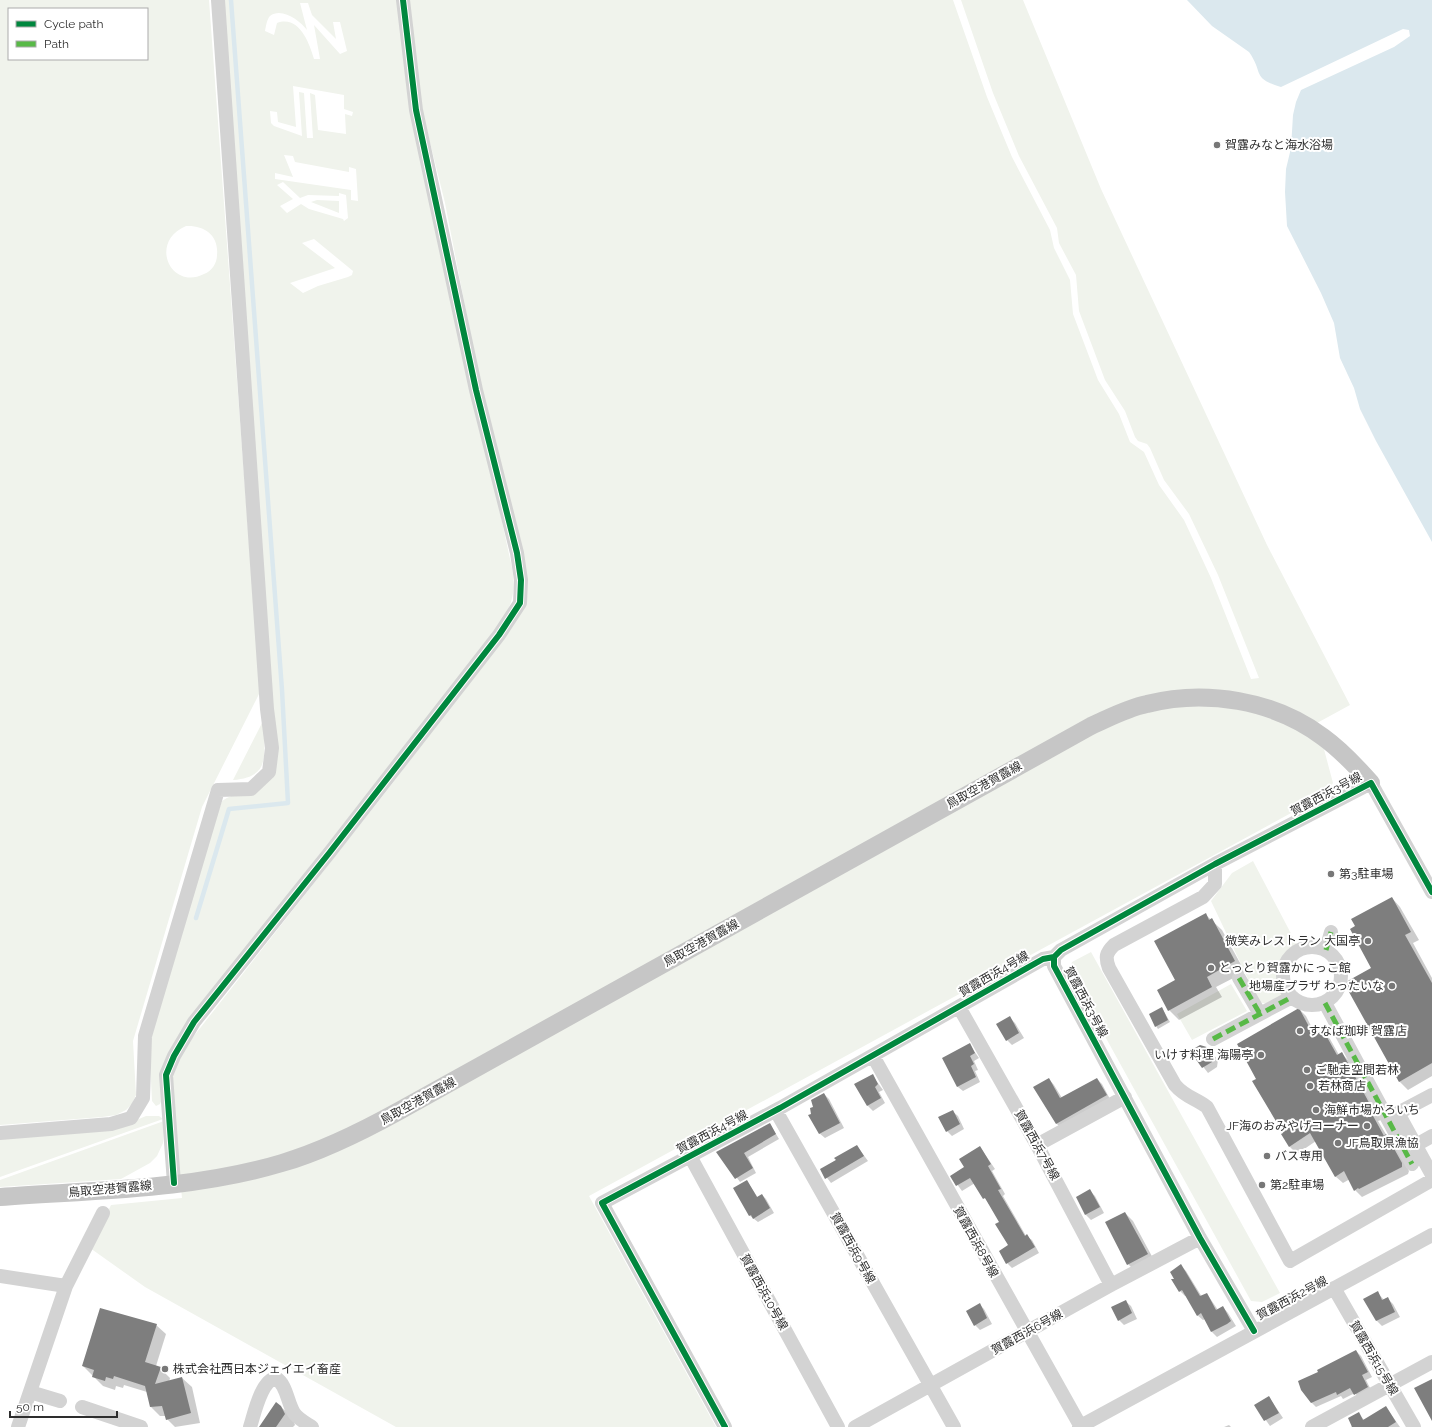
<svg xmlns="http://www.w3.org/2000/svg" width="1432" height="1427" font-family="Raleway,'Noto Sans JP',sans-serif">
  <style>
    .green { fill: #f0f3ec; fill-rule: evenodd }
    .water { fill: #dbe8ee }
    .shadow { fill: #0003 }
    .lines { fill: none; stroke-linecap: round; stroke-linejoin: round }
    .stream { stroke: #dbe8ee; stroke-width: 4.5 }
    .building { fill: #7e7e7e }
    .minor { stroke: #d3d3d3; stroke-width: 14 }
    .major { stroke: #c6c6c6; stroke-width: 18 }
    .quiet { stroke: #58b947; stroke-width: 5; stroke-dasharray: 10 5; stroke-linecap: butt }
    .cycleway-casing { stroke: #fff; stroke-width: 8 }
    .cycleway { stroke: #00873e; stroke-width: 6 }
    .poi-dot { fill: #777; stroke: #fff; stroke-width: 1.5 }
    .labels { text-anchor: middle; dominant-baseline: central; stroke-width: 4; stroke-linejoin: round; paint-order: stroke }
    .poi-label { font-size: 12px; fill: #2e2e2e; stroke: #fff; text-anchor: start }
    .street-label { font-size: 12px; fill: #2e2e2e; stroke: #fff }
  </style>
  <rect width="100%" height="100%" fill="#fff"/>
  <path class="green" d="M0,0h209l51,692 -58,115 -69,234 3,54 -4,9 -6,6 -10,5 -14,2 -102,8zM9,9h138v50h-138zM186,226c18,-1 33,9 31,29 0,8 -5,16 -13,19 -33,17 -56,-32 -18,-48z
    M220,0h177l36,203 79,365c4,22 1,31 -8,51l-313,399 -29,81 -2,5 -4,2 -4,-5 -3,-62 57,-192 16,-46c22,-15 36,0 53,-30zM300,3h8l4,12 24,24 -3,-17h7l7,29 -7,3 -26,-29 6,34h-6c-5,-17 -15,-44 -37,-36l-3,12 -9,-4c1,-5 2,-12 5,-15 12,-9 30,5 37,14zM293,86l51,9v14l9,3 -1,4 -7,-2 1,20 -28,-4 -3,-35 -5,-2 3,45h-6l-3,-45 -5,-1 3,44 -28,-10 -3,-3 -1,-12 7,1 1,10 18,5zM284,155l9,1 2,6 54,10v-5l7,2 2,32 -7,-1v-10l-76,-11v-6l18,4zM283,182l17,16 8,-3 31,1v-3l7,2 2,23 -4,3 -1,-2 -34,-10 -8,-5 -14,9 -7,-7 13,-7 -16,-14zM314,239l39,32 -1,4 -4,2 -30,9 -15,7 -13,-10 45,-15 -33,-25z
    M409,0h544l34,97 25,60 38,73 4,18 16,32 3,34 25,66 21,34 11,28 14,10 15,33 25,35 27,58 40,101 8,-1 -41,-103 -29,-61 -25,-34 -14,-32 -3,-4 -9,-3 -3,-4 -10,-26 -20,-31 -26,-69 -3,-36 -17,-32 -2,-15 -38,-72 -26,-63 -32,-93h62l78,189 166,356 83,160 -33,18 16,60 -7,11 -737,402 127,231h-320l-251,-140 -55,-39 21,-43 71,-7 -12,-120 16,-32 206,-262 120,-158 11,-22 -78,-401 -25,-101z
    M317,200l22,1v12l-28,-11z
    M262,723l2,5c0,29 6,49 -31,52z
    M1253,861l44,84c-19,12 -21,30 -13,50l-17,9 -8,-2 -48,-101 21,-28z
    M1091,952l189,341 -18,9 -11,-1 -182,-330 3,-9z
    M1231,984l16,27 -55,29 -15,-26z
    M146,1116h13l4,3 -163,58v-41l127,-12z
    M164,1121l-1,22 -6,13 -7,7 -29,16 -121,8v-7z"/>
  <path class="water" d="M1187,0h245v542l-56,-101 -16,-32 -6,-21 -14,-30 -6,-35 -13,-30 -34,-67 -2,-34 1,-23 5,-21 2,-33 3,-13 5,-12 93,-43 16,-11 -1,-6 -6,-1 -122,58c-30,-9 -17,-14 -32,-35l-37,-26z"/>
  <path class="shadow" d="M1392,898l8,9 19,33 -6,3 19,35v98l-24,14 -9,-9 -27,-112z
    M1206,915l16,15 23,42 -29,15 6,10 -43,23 -10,-10 8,-29z
    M1162,1008l8,14 -12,7 -2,-3z
    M1299,1009l7,7 10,20 7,-4 7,7 9,16 3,-1 7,7 32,59 -3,1 9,15 6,7 16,28 -1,3 -46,23 -7,-7 -5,-11 -7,4 -8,-7 -19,-35 -19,13 -7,-7 -8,-13 2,-1 -26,-54z
    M1010,1018l5,5 9,15 -12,7 -5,-5z
    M969,1044l10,14 -5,3 4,9 -3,1 5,11 -17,9 -5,-4 -15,-28z
    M1191,1051l21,2 6,7 -1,7 -9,6z
    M872,1075l11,15 -4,2 6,11 -12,8 -5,-5 -12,-22z
    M1049,1079l5,6 8,13 35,-19 5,5 9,17 -49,28 -5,-5 -22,-37z
    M824,1094l5,5 15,29 -19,10 -6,-5 -7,-18z
    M952,1111l6,5 6,13 -12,7 -5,-5z
    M770,1124l9,15 -31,18 8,16 -16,9 -22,-30z
    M857,1146l11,15 -37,22 -10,-13z
    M980,1147l15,22 -3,2 13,23 -2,2 23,40 6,4 7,13 -27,15 -5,-5 2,-17 -8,-24 -26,-39 -13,8 -11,-15 15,-8z
    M747,1181l11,17 4,-3 4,4 8,14 -16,9 -9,-7z
    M1090,1191l5,5 9,17 -13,7 -5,-5 -9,-18z
    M1125,1213l8,8 22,41 -19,10 -8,-8z
    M1181,1266l5,5 16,26 5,-3 11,16 5,-3 5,6 8,13 -19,11 -5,-5 -7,-13 -2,1 -6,-5 -10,-20 -2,1 -5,-5 -5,-12z
    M1378,1293l6,7 4,-1 5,5 7,13 -18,9 -5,-5 -13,-22z
    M1125,1301l6,5 6,13 -13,6 -5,-5z
    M979,1304l5,5 8,15 -12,6 -5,-5z
    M156,1325l10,9 -10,32 4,2 10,10 -1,4 13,-4 10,9 8,36 -25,4 -8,-8 -1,-3h-6l-9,-9 -4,-15 -23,-7 -1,3 -7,-2 -1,4 -12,-4 -20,-20z
    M1356,1351l5,5 11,21 -6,3 6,12 -12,7 -5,-6 -12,6 -2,-3 -25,11 -5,-5 9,-29z
    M1269,1397l14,21 -13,8 -15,-21z
    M281,1407l11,10 3,8 -2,2h-33z
    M1386,1407l14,20h-49l3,-2 4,-12 7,8z
    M1229,1425l2,2h-7z"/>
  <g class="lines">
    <path class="stream" d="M196,918l33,-109 59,-6 -6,-113 -51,-690"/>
  </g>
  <path class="building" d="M1392,897l19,35 -6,3 27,48v80l-33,19 -55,-99 27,-15 -21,-39 5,-3 -4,-7z
    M1206,913l3,7 3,-2 23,43 -28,16 5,10 -44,24 -11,-21 18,-10 -21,-39z
    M1162,1007l6,13 -13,7 -6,-13z
    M1299,1008l15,28 9,-6 14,25 5,-3 32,60 -2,2 12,22 2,-2 16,29v4l-43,22 -1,-1 -4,3 -10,-20 -9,6 -25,-44 -21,14 -8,-13 2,-1 -31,-52 4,-2 -19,-35z
    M1010,1016l9,17 -13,8 -10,-17z
    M970,1043l5,10 -5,3 4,8 -3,2 5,11 -19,10 -15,-29z
    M1200,1045l10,3 3,6 -1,8 -10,6 -12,-17z
    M873,1074l5,10 -3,3 6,11 -14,8 -13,-22z
    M1049,1078l11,20 37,-20 10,17 -51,29 -23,-37z
    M824,1093l16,30 -21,11 -11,-19 3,-1 -1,-6 3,-1 -2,-7z
    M953,1110l7,14 -14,8 -8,-15z
    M770,1123l6,11 -32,19 9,15 -18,11 -19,-27z
    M857,1145l7,11 -39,23 -5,-10 16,-9 -2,-2z
    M980,1146l11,18 -3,2 13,23 -3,1 27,46 2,-2 8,13 -29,17 -7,-13 9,-6 -13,-21 4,-2 -14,-24 -2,1 -13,-21 -14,8 -6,-10 14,-9 -5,-8z
    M747,1180l10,17 5,-3 8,14 -17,11 -2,-4 -2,1 -16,-28z
    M1090,1189l10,18 -15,8 -9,-18z
    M1125,1212l23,42 -21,11 -22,-43z
    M1181,1264l19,32 7,-3 9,17 7,-4 8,15 -4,3 -16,8 -10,-19 -4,3 -15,-26 -3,2 -8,-13h3l-4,-7z
    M1378,1291l4,9 6,-3 7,15 -19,9 -13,-22z
    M1126,1300l6,13 -14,8 -7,-14z
    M980,1303l7,15 -13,8 -8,-15z
    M100,1308l57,16 -12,38 16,5 -6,17 27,-7 9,36 -25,7 -4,-14 -12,1 -5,-21 -31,-10 -1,3 -7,-2 -1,4 -13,-4 2,-7 -12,-4z
    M1356,1350l12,22 -6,3 6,12 -14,8 -4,-7 -13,7 -1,-3 -25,11 -10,-13 -3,-9 20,-9 -1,-2z
    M1432,1379v42l-18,-33z
    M1269,1396l10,17 -15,8 -10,-16z
    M276,1402l5,4 4,8 -9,13h-17z
    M1386,1406l10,16 -8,5h-36l-4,-9 11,-6 4,8z"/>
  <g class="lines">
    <path class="minor" d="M1215,864v20l-12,13 -89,48c-8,8 -9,12 -5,23l66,117c10,12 20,13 32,22l83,154 142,-81
      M1283 976a29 29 0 1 1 58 0a29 29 0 1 1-58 0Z
      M1326,950l5,-18
      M1239,978l21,36
      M1325,1003l87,161
      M959,1007l78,138 74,140
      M1213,1039l79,-42
      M873,1056l208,371
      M1432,1095l-34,18 34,62
      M776,1111l178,316
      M0,1133l111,-9 20,-6 12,-20 2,-62 73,-246 33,-1 18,-17 3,-24 -5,-39 -49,-709
      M1037,1145l88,-48
      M1416,1145l16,-9
      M690,1156l148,271
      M174,1183l-8,-108 8,-19 20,-34 136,-170 169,-217 21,-32 1,-23 -4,-27 -41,-163 -60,-280 -13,-110
      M0,1276l66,10
      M1334,1288l80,139
      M1254,1331l-54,-93 -146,-272v-9l7,-7 154,-86 156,-81 61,109
      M30,1392l30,9
      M82,1407l59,20
      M18,1427l48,-141 37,-73
      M250,1427c4,-12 11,-47 26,-49 11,7 11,24 18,35 4,6 12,10 18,14
      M725,1427l-123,-224 178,-95 263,-149 11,-2
      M855,1427l256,-142 89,-47
      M1079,1427l353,-192
      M1312,1427l120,-65"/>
    <path class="major" d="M0,1197c94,-7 192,-7 282,-34 41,-12 79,-31 117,-52l692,-385c18,-8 36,-18 56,-22 58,-15 127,-4 176,33 18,13 33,29 48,46"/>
    <path class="quiet" d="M1326,950l5,-18
      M1239,978l21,36
      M1325,1003l87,161
      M1213,1039l79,-42"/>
    <defs>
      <path id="cycleway" d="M174,1183l-8,-108 8,-19 20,-34 136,-170 169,-217 21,-32 1,-23 -4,-27 -41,-163 -60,-280 -13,-110
        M1254,1331l-54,-93 -146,-272v-9l7,-7 154,-86 156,-81 61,109
        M725,1427l-123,-224 178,-95 263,-149 11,-2"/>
    </defs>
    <use href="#cycleway" class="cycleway-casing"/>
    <use href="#cycleway" class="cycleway"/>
  </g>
  <g class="poi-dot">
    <circle cx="1217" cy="145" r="4"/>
    <circle cx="1331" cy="874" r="4"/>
    <circle cx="1368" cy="941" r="4"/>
    <circle cx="1211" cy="968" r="4"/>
    <circle cx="1392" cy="986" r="4"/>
    <circle cx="1300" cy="1031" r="4"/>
    <circle cx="1261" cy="1055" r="4"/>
    <circle cx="1307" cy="1070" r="4"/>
    <circle cx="1310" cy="1086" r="4"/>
    <circle cx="1316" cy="1110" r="4"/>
    <circle cx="1367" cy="1126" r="4"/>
    <circle cx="1338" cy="1143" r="4"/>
    <circle cx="1267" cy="1156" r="4"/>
    <circle cx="1262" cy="1185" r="4"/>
    <circle cx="165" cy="1369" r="4"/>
  </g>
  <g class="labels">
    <g class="poi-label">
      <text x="1225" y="145">賀露みなと海水浴場</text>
      <text x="1339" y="874">第3駐車場</text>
      <text x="1360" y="941" text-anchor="end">微笑みレストラン 大国亭</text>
      <text x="1219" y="968">とっとり賀露かにっこ館</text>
      <text x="1384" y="986" text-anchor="end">地場産プラザ わったいな</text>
      <text x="1308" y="1031">すなば珈琲 賀露店</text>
      <text x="1253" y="1055" text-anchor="end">いけす料理 海陽亭</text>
      <text x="1315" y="1070">ご馳走空間若林</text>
      <text x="1318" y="1086">若林商店</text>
      <text x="1324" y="1110">海鮮市場かろいち</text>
      <text x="1359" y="1126" text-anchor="end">JF海のおみやげコーナー</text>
      <text x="1346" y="1143">JF鳥取県漁協</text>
      <text x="1275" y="1156">バス専用</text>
      <text x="1270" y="1185">第2駐車場</text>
      <text x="173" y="1369">株式会社西日本ジェイエイ畜産</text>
    </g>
    <g class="street-label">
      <text transform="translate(984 785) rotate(-29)">鳥取空港賀露線</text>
      <text transform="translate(1326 794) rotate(-28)">賀露西浜3号線</text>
      <text transform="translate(701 943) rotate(-29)">鳥取空港賀露線</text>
      <text transform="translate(994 974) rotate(-30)">賀露西浜4号線</text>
      <text transform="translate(1086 1002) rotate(62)">賀露西浜3号線</text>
      <text transform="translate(418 1101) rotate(-29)">鳥取空港賀露線</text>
      <text transform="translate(712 1132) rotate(-28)">賀露西浜4号線</text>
      <text transform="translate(1037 1145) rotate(61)">賀露西浜7号線</text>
      <text transform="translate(110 1189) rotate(-5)">鳥取空港賀露線</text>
      <text transform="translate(976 1242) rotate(61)">賀露西浜8号線</text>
      <text transform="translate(853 1248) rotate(61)">賀露西浜9号線</text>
      <text transform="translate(764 1292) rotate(61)">賀露西浜10号線</text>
      <text transform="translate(1292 1298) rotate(-28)">賀露西浜2号線</text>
      <text transform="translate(1027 1332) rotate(-29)">賀露西浜6号線</text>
      <text transform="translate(1374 1358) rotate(60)">賀露西浜15号線</text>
    </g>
  </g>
  <rect x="8" y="8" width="140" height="52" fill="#ffffff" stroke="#ababab"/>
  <rect x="16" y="21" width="20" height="6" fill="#00873e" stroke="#ababab"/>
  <text x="44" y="28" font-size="12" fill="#2e2e2e">Cycle path</text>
  <rect x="16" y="41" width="20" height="6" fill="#58b947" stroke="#ababab"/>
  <text x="44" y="48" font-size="12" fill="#2e2e2e">Path</text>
  <path d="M10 1411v6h107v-6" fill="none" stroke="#2e2e2e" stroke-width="2"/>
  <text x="16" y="1411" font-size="12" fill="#2e2e2e" stroke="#ffffff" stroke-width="3" paint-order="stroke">50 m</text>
</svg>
